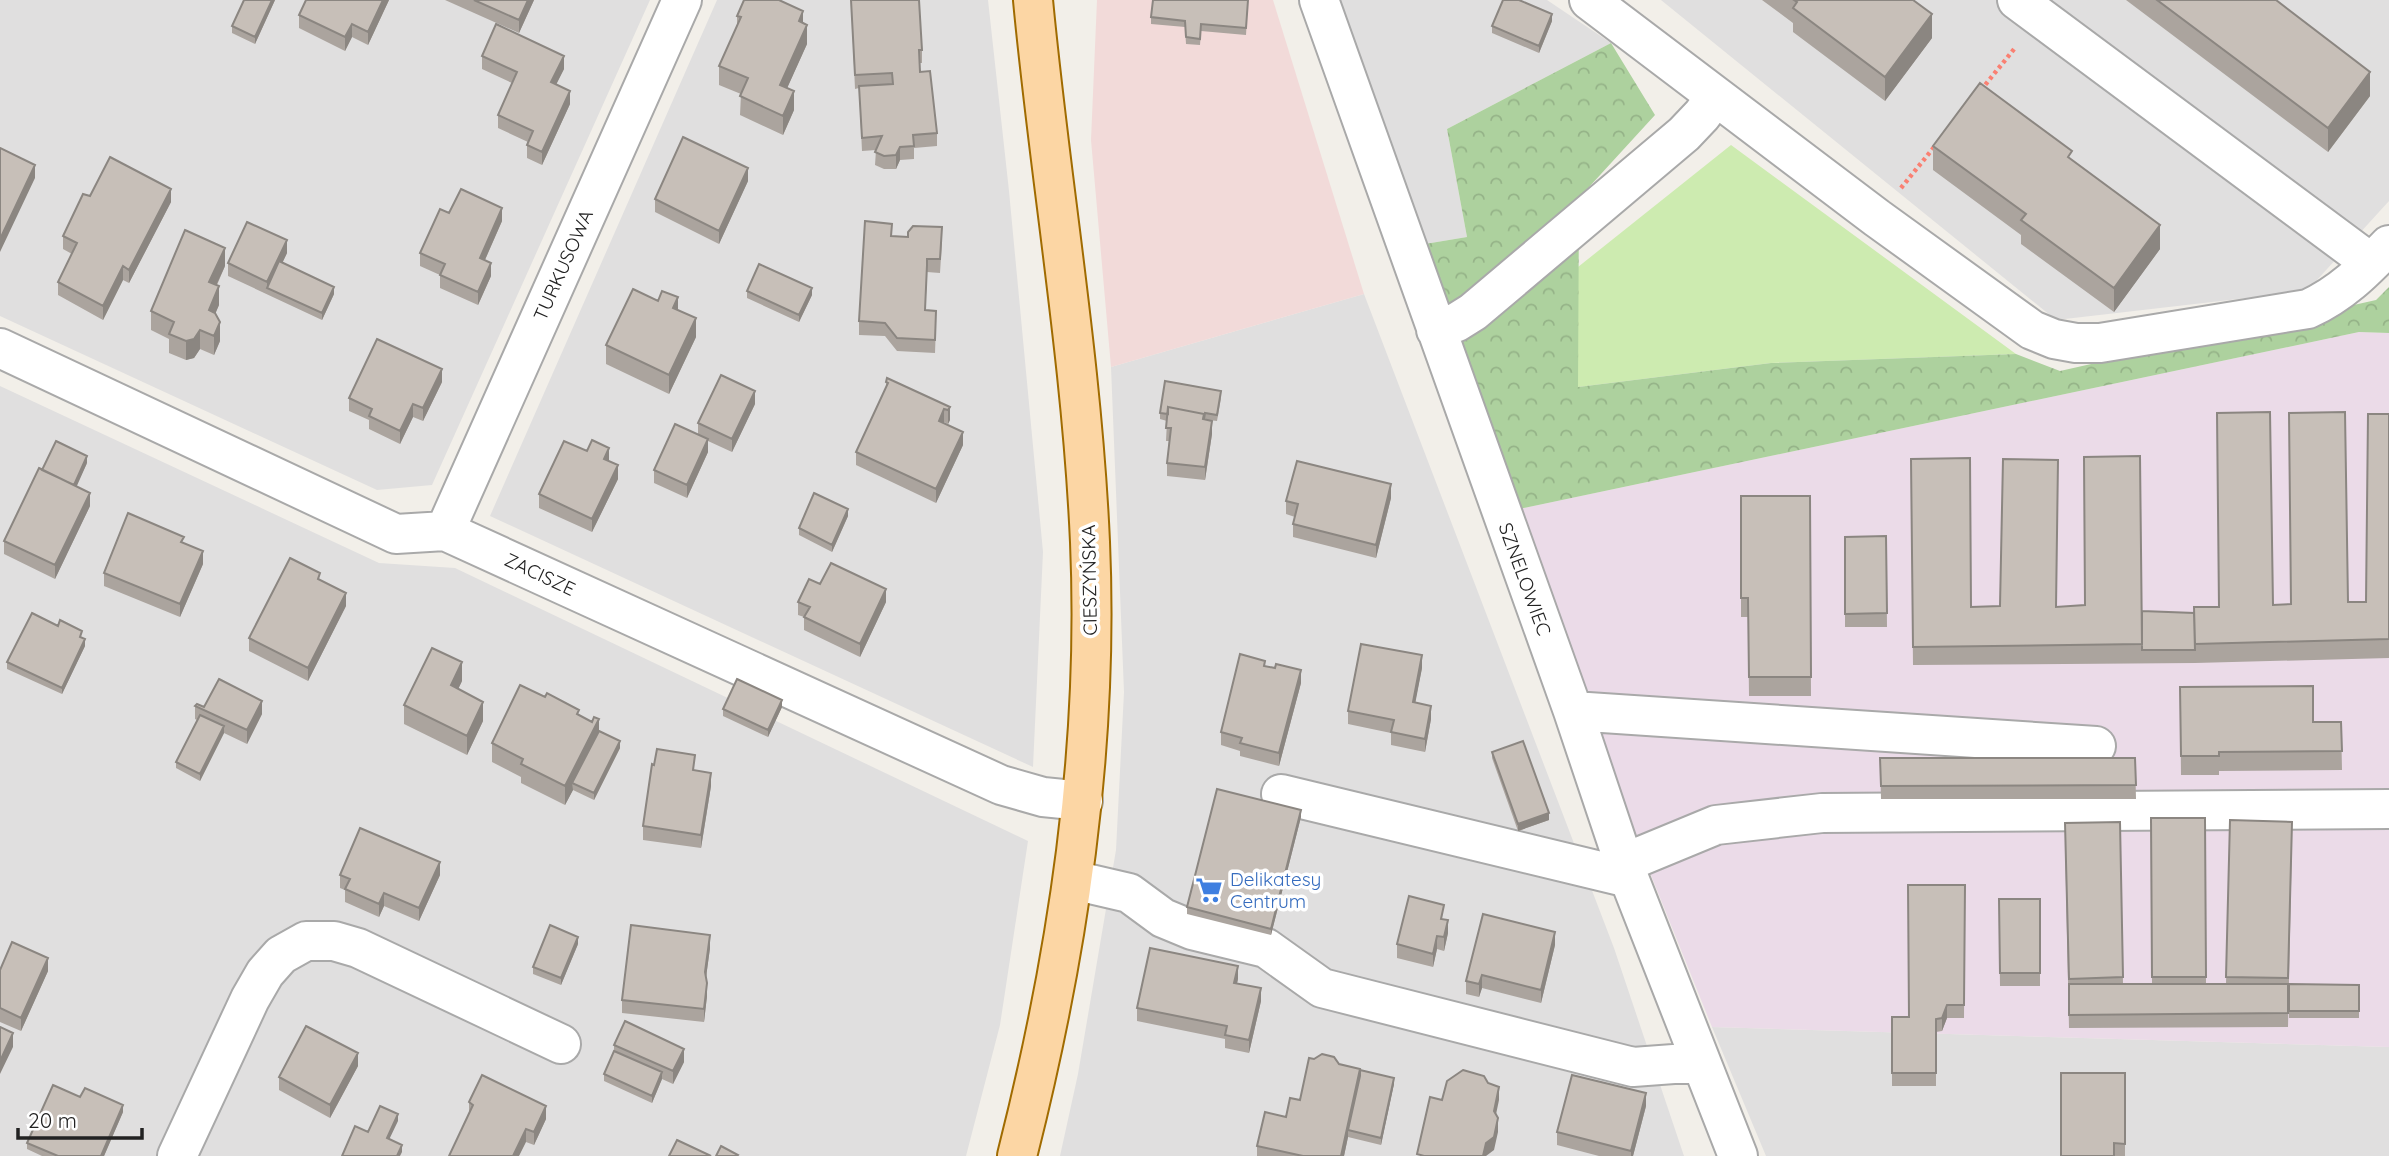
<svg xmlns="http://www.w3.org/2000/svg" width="2389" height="1156" font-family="Quicksand,sans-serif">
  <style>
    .residential { fill: #e0dfdf }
    .commercial { fill: #f2dad9 }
    .industrial { fill: #ebdbe8 }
    .grass { fill: #cdebb0 }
    .forest { fill: url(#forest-crowns) }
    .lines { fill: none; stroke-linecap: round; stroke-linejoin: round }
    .minor-casing { stroke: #a9a9a9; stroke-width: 42 }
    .major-casing { stroke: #a06b00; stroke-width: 42 }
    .path { stroke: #fa8072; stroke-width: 4.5; stroke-dasharray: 3.5 3.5; stroke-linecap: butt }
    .minor { stroke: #fff; stroke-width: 38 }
    .major { stroke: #fcd6a4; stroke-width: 38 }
    .wall { fill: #aba49e }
    .shaded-wall { fill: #8b8681 }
    .building { fill: #c7bfb8; stroke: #8b8681; stroke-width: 2 }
    .labels { text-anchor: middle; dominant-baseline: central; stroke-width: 7; stroke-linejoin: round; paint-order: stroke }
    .street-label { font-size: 19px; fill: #222; stroke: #fff }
    .shop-label { font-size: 19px; fill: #366cbe; stroke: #fff; text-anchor: start }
  </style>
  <defs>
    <pattern id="forest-crowns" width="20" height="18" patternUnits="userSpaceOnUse" patternTransform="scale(1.75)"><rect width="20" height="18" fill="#add19e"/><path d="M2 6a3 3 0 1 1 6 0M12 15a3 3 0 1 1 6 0" fill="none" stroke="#95b388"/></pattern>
  </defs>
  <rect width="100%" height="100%" fill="#f2efe9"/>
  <path class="residential" d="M0,0h650l-218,485 -55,5 -377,-174z
    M717,0h271l21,191 34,361 -10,215 -543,-251z
    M1336,0h211l64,43 -164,86 20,108 -48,8z
    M1661,0h728v201l-82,90 -251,29z
    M1364,294l250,654 70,208h-624l18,-82 38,-224 8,-158 -13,-325z
    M0,386l379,177 76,5 573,273 -28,184 -34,131h-966z
    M1712,1027l677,20v109h-623z"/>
  <path class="commercial" d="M1097,0h176l91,294 -253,73 -20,-227z"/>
  <path class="industrial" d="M2359,332l30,1v714l-677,-20 -207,-515z"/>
  <path class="grass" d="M1731,145l285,209 -245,9 -193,24v-120z"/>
  <path class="forest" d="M1611,43l44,72 -76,83 -1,189 193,-24 245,-9 44,17 316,-71 13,-13v46l-30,-1 -854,180 -86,-267 48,-8 -20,-108z"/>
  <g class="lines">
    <defs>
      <path id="minor" d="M1319,0l254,711 56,167 109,278
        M1589,0l288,218 155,112 22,9 22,4h24l208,-34c33,-15 56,-38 81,-64
        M2017,0l354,263
        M1436,330l21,-8 16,-10 211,-178 18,-19 13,-18
        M0,348l396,186 49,-3 556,254 42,12 40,4
        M445,531l237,-531
        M1573,711l523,35
        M1281,794l348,84
        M1624,863l92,-38 106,-12 567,-4
        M1073,880l56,13 34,25 29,12 74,18 56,40 311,79 68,-5
        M177,1156l73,-157 15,-26 16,-18 25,-14h28l24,7 203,96"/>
      <path id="major" d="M1017,1156c51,-201 82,-406 73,-614 -8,-182 -40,-362 -57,-542"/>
    </defs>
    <use href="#minor" class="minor-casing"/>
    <use href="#major" class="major-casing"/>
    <path class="path" d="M1981,90l34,-42
      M1901,188l34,-42"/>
    <use href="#minor" class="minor"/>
    <use href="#major" class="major"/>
  </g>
  <path class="wall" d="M244,0h31l-20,44 -23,-11v-7z
    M306,0h83l-21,45 -16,-8 -7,14 -46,-23v-13z
    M445,0h89l-15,33z
    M851,0l71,50v13h-2v9l17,61v13l-23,2v11l-14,1 -4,9h-12l-9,-4 1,-15 -14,1 -3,-63 -4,1z
    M1248,0l-2,35 -45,-4 -1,14 -14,-1 -1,-17 -34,-3v-7z
    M1762,0h151l19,38 -47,63 -92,-69v-9z
    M2126,0h150l94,96 -42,56z
    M737,16l66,7 4,21 -20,44 7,22 -11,25 -43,-20 1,-21 -22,-9v-19l18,-40z
    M1552,21l-13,32 -47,-20v-7z
    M482,56l82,13 -8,15 14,20 -28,61 -15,-7v-13l1,-3 -30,-14v-13l14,-32 -30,-14z
    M1933,146l139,14 88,89 -46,63 -93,-68v-9l-88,-65z
    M748,181l-29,63 -64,-32v-13z
    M90,196l81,6 -42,81 -6,-3 -20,40 -45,-25v-13l14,-28 -9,-5v-13z
    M449,213l53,8 -17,39 6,16 -13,29 -38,-17v-13l-20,-9v-13z
    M892,236l50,5 -2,32 -13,-1v7l-2,31 11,14 -1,29 -38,-2 -12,-15 -26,-1v-14z
    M287,253l-5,10 52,31 -12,26 -94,-44v-13z
    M225,266l-8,19 2,20 -4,8 5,28 -6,14 -14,-6 -6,9 -8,2 -17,-7v-14l-18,-9v-19z
    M747,291l65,4 -13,27 -52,-24z
    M678,310l18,27 -27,57 -63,-30v-19z
    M442,382l-19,39 -10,-4 -13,27 -31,-15v-9l-20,-9v-13z
    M886,382l64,25v13l-2,4 -4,-2v1l19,22 -27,58 -80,-38v-13l30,-64z
    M1221,398l-4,23 -8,-1 3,14 -7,46 -38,-4v-13l2,-22h-3l1,-20 -7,-2v-6z
    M755,404l-23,48 -24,-11v11l-21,46 -33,-15v-13l44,-35v-12z
    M2389,414v244l-194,5 -282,2 -2,-206 60,148h85l138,6 79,-8 93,-3z
    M587,451l22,11 9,17 -26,53 -53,-24v-14z
    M87,463l-11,23 14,20 -35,73 -51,-25v-13z
    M1741,496h69l1,200h-62l-1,-79h-7z
    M1391,498l-15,60 -83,-21v-13l2,-7 -9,-3v-13z
    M848,516l-16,36 -33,-17v-7z
    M1886,536l1,91h-42v-90z
    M184,543l19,21 -23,53 -76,-31v-13z
    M820,584l66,18 -26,55 -56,-27v-13l-6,-2v-13z
    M346,606l-38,75 -59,-30v-13z
    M82,638l3,8 -23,48 -55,-25v-7z
    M1265,666l36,17 -22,83 -39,-10v-5l-19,-6v-13z
    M1422,668l-7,34 16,17 -6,33 -34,-7v-12l-43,-9v-13z
    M462,681l-4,8 25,32 -16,34 -63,-31v-19z
    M2180,687l133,35h28l1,48 -123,1v4h-38z
    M195,706l67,8 -15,30 -23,-11 -24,48 -24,-13v-6l21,-42 -2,-1z
    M782,707l-14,30 -45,-21v-7z
    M579,715l41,33 -26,52 -21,-10 -8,15 -44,-22v-6l-29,-15v-19z
    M1492,752l57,68 -31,11 -26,-73z
    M1880,758h255l1,41h-255z
    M695,771l16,15 -10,62 -58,-8v-14z
    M1301,817l-30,118 -84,-21v-7z
    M2151,818h54l1,166h20l4,-164 62,21 -4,186 -219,1 -4,-186 55,-20 3,162h29z
    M340,875h100l-21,46 -35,-15 -5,11 -34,-15v-12l-5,-2z
    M1965,885l-1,133h-17l-5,13 -6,1v54h-44v-69h17z
    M1999,899h41v87h-40z
    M1444,919l4,14 -4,18 -7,-2 -4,18 -36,-9v-14z
    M578,944l-17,41 -28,-11v-7z
    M1555,945l-14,58 -59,-15 -3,9 -13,-3v-13z
    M710,948l-4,29 1,19 -3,26 -82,-9v-13z
    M0,970l48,1 -27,60 -21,-9z
    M1238,979l-1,4 24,18 -12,52 -24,-5v-9l-88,-18v-13z
    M2289,984l70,1v33h-70z
    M614,1045l70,17 -11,22 -11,-5 -10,24 -48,-22v-7l10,-23z
    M1339,1064l21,6 34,14 -13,61 -33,-8 -4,19h-87v-10l29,-29 14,-17z
    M358,1066l-28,52 -51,-28v-13z
    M2125,1073v83h-64z
    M80,1097l43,15 -19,44h-62l-15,-7v-6z
    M469,1102l77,17 -12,26 -8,-3 -57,-30z
    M1646,1106l-13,50h-34l-42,-11v-13z"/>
  <path class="shaded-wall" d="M272,0h3l-20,44v-7z
    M383,0h6l-21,45v-13z
    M528,0h6l-15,33v-13z
    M803,11v19l-4,-9z
    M1552,14v7l-13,32v-7z
    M1932,14v24l-47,63v-24z
    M352,24v13l-7,14v-14z
    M807,25v19l-27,60v-19z
    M564,56v13l-13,26v-13z
    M2370,72v24l-42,56v-24z
    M570,91v13l-28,61v-13z
    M794,91v19l-11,25v-19z
    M900,147v13l-4,9v-14z
    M35,165v13l-35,74v-13z
    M748,168v13l-29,63v-13z
    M171,189v13l-42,81v-13z
    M502,208v13l-22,50v-13z
    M2160,225v24l-46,63v-24z
    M287,240v13l-17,36 -3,-1v-6z
    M225,248v18l-16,35v-19z
    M491,263v13l-13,29v-13z
    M123,266v14l-20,40v-14z
    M219,286v19l-10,24v-19z
    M334,287v7l-12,26v-7z
    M812,288v7l-13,27v-7z
    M678,297v19l-5,-8z
    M696,318v19l-27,57v-19z
    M220,322v19l-6,14v-19z
    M200,330v19l-6,9 -8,2v-19z
    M442,369v13l-19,39v-13z
    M755,391v13l-23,48v-13z
    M413,404v13l-13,27v-13z
    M950,407v13l-2,4v-14z
    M944,409v13l-5,12v-13z
    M1212,421v13l-7,46v-13z
    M963,432v13l-27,58v-14z
    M708,439v13l-21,46v-13z
    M609,448v13l-5,12v-14z
    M87,456v7l-15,34v-7z
    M618,465v14l-26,53v-13z
    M1391,484v14l-15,60v-13z
    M90,493v13l-35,73v-14z
    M848,509v7l-16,36v-7z
    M203,551v13l-23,53v-13z
    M886,589v13l-26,55v-13z
    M346,593v13l-38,75v-13z
    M85,639v7l-23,48v-6z
    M1422,655v13l-9,47v-13z
    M462,662v19l-11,23v-19z
    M1301,670v13l-22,83v-13z
    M782,700v7l-14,30v-7z
    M262,701v13l-15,30v-14z
    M483,702v19l-16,34v-19z
    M1431,706v13l-6,33v-13z
    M599,719v19l-27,45 1,7 -8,15v-19z
    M224,726v7l-24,48v-7z
    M620,741v7l-26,52v-7z
    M711,773v13l-10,62v-13z
    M1301,810v7l-30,118v-6z
    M1549,813v7l-31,11v-7z
    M440,862v13l-21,46v-13z
    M384,893v13l-5,11v-13z
    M1448,920v13l-4,18v-14z
    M1555,932v13l-14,58v-13z
    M710,935v13l-5,37v-13z
    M1437,936v13l-4,18v-13z
    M578,937v7l-17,41v-7z
    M48,958v13l-27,60v-13z
    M1238,966v13l-4,17v-13z
    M1482,975v13l-3,9v-13z
    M707,983v13l-3,26v-13z
    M1261,988v13l-12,52v-13z
    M1947,1005v13l-5,13v-13z
    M13,1033v14l-13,27v-13z
    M684,1049v13l-11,22v-13z
    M358,1053v13l-28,52v-13z
    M1360,1069v14l-12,47v7l-4,19h-3z
    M662,1072v7l-10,24v-7z
    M1394,1078v6l-13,61v-7z
    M1499,1087v13l-5,24v-13z
    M1646,1093v13l-13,50h-2v-5z
    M123,1105v7l-19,44h-3z
    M546,1106v13l-12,26v-13z
    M398,1114v7l-11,23v-6z
    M1498,1118v14l-4,18 -8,6h-3l3,-13z
    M526,1129v13l-7,14h-6z
    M402,1145v7l-2,4h-3z"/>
  <path class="building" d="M244,0h28l-17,37 -23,-11z
    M306,0h77l-15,32 -16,-8 -7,13 -46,-22z
    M474,0h54l-9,20z
    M744,0h35l24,11 -4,10 8,4 -27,60 14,6 -11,25 -43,-20 8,-18 -29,-12 22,-49 -4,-1z
    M851,0h68l3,50h-3l1,22 10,-1 7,62 -24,2 1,11 -14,1 -4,8 -12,1 -9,-4 7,-16 -20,2 -3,-52 34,-2 -1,-11 -37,2z
    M1153,0h95l-2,28 -45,-4 -1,15 -14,-2 -1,-16 -34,-4z
    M1503,0h16l33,14 -13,32 -47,-20z
    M1794,0h119l19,14 -47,63 -92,-69 4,-6z
    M2157,0h119l94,72 -42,56z
    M496,24l68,32 -13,26 19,9 -28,61 -15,-7 6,-14 -35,-16 19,-43 -35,-16z
    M1980,83l92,68 -4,6 92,68 -46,63 -93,-68 5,-6 -93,-68z
    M683,137l65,31 -29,63 -64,-32z
    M0,148l35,17 -35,74z
    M110,157l61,32 -42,81 -6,-4 -20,40 -45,-24 19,-39 -14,-7 20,-42 7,2z
    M461,189l41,19 -22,50 11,5 -13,29 -38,-17 5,-11 -25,-11 20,-44 9,4z
    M865,221l27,3 -1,12 17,1v-5l5,-6 29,1 -2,32h-13v6l-2,45 11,1 -1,29 -38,-2 -12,-15 -26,-2z
    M247,222l40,18 -20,42 -39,-19z
    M185,230l40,18 -16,34 10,4 -10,24 6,3 5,9 -6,14 -14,-6 -6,9 -8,2 -17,-7 5,-12 -23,-11z
    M279,261l55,26 -12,26 -55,-25z
    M759,264l53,24 -13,27 -52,-24z
    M633,289l25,12 4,-10 16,6 -5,11 23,10 -27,57 -63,-30z
    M377,339l65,30 -19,39 -10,-4 -13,27 -31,-15 3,-7 -23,-11z
    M721,375l34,16 -23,48 -34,-16z
    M887,378l63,29 -2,3 -4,-1 -5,12 24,11 -27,57 -80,-37 32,-69 -2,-1z
    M1165,381l56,10 -4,24 -12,-2 -1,6v-5l-36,-7v7l-8,-1z
    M1168,407l36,7 -1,5 9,2 -7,46 -38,-4 4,-35h-5z
    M2270,412l3,193 18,-1 -2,-191 56,-1 3,190h18l2,-188h21v225l-194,5 -1,-37h25l-2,-194z
    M675,424l33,15 -21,46 -33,-15z
    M592,440l17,8 -5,11 14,6 -26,54 -53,-25 25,-53 23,10z
    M56,441l31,15 -13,29 -32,-15z
    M2140,456l2,188 -229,3 -2,-188 59,-1 1,149 29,-1 3,-147 55,1 -2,147 29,-2 -1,-148z
    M1297,461l94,23 -15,61 -83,-21 5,-20 -12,-3z
    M39,468l51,25 -35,72 -51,-24z
    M814,493l34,16 -16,36 -33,-17z
    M1741,496h69l1,181h-62l-1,-79h-7z
    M128,513l56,24 -3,5 22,9 -23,53 -76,-31z
    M1886,536l1,77 -42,1v-77z
    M290,558l30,15 -2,6 28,14 -38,75 -59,-30z
    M831,563l55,26 -26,55 -56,-27 6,-10 -12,-5 11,-23 11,5z
    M2142,611l52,2 1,37h-53z
    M32,613l26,13 2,-6 22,11 -2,6 5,2 -23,49 -55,-26z
    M1361,644l61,11 -9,47 18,4 -6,33 -34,-7 3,-12 -46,-9z
    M432,648l30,14 -11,23 32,17 -16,34 -63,-31z
    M1240,654l25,7 -1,5 11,2 1,-4 25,6 -22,83 -39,-10 2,-5 -21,-6z
    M219,679l43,22 -15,29 -52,-24 2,-2 7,3z
    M737,679l45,21 -14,30 -45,-21z
    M520,685l25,12 2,-4 32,17 -2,4 15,8 2,-5 5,2 -34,67 -44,-22 2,-5 -31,-16z
    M2313,686v36h28l1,29 -123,1v4h-38l-1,-69z
    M200,715l24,11 -24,48 -24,-12z
    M599,731l21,10 -26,52 -22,-10z
    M1523,741l26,72 -31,11 -26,-72z
    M657,749l38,6 -2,15 18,3 -10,62 -58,-9 9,-62 2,1z
    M1880,758h255l1,27 -255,1z
    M1217,789l84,21 -30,119 -84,-22z
    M2151,818h54l1,159h-54z
    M2230,820l62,2 -4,156 -62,-1z
    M2120,822l3,155 -54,2 -4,-156z
    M360,828l80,34 -21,46 -35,-15 -5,11 -34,-15 5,-10 -10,-4z
    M1908,885h57l-1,120h-17l-5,13 -6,1v54h-44v-56h17z
    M1409,896l35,9 -3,14 7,1 -4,17 -7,-1 -4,18 -36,-10z
    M1999,899h41v74h-40z
    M1483,914l72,18 -14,58 -59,-15 -3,9 -13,-3z
    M550,925l28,12 -17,41 -28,-11z
    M631,925l79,10 -5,37 2,11 -3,26 -82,-9z
    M12,942l36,16 -27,60 -21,-10v-38z
    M1150,948l88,18 -4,17 27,5 -12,52 -24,-5 2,-9 -90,-18z
    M2069,984h219v29l-219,2z
    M2289,984l70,1v26h-70z
    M625,1021l59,28 -11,22 -59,-26z
    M306,1026l52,27 -28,52 -51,-28z
    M0,1027l13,6 -13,28z
    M614,1051l48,21 -10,24 -48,-22z
    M1322,1054l12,3 5,7 21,5 -19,87h-38l-46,-10 8,-34 21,5 4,-19 10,2 9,-42 5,1z
    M1360,1070l34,8 -13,60 -33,-8 12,-54z
    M1463,1070l21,6 4,7 11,4 -5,24 4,7 -4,19 -8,6 -3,13h-59l-7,-2 13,-57 12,3 5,-19z
    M2061,1073h64v71l-11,-1v13h-53z
    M482,1075l64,31 -12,26 -8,-3 -13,27h-64l24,-51 -4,-3z
    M1572,1075l74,18 -15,58 -74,-19z
    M53,1085l27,12 5,-9 38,17 -22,51h-43l-31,-13z
    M380,1106l18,8 -11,24 15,7 -5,11h-55l13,-30 13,6z
    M677,1140l34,16h-42z
    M721,1146l17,9 -1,1h-21z"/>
  <defs>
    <symbol id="supermarket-bare" viewBox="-9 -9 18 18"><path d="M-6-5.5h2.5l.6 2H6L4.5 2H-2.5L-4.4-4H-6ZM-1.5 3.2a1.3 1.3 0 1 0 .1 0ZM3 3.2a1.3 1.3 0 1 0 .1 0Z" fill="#3f7fe0" stroke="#fff" stroke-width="2.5" paint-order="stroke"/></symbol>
  </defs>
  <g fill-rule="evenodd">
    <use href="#supermarket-bare" x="1190" y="871" width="38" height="38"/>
  </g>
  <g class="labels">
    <g class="street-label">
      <text transform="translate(563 265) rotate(-66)">TURKUSOWA</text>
      <text transform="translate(540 574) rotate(25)">ZACISZE</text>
      <text transform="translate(1525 579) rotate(70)">SZNELOWIEC</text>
      <text transform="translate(1089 580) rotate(-91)">CIESZYŃSKA</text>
    </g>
    <g class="shop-label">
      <text x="1230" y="879">Delikatesy<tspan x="1230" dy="22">Centrum</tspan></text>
    </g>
  </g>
  <path d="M18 1128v10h124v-10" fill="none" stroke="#222222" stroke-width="3.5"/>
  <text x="28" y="1128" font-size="21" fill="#222222" stroke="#ffffff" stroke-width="5" paint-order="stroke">20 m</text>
</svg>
